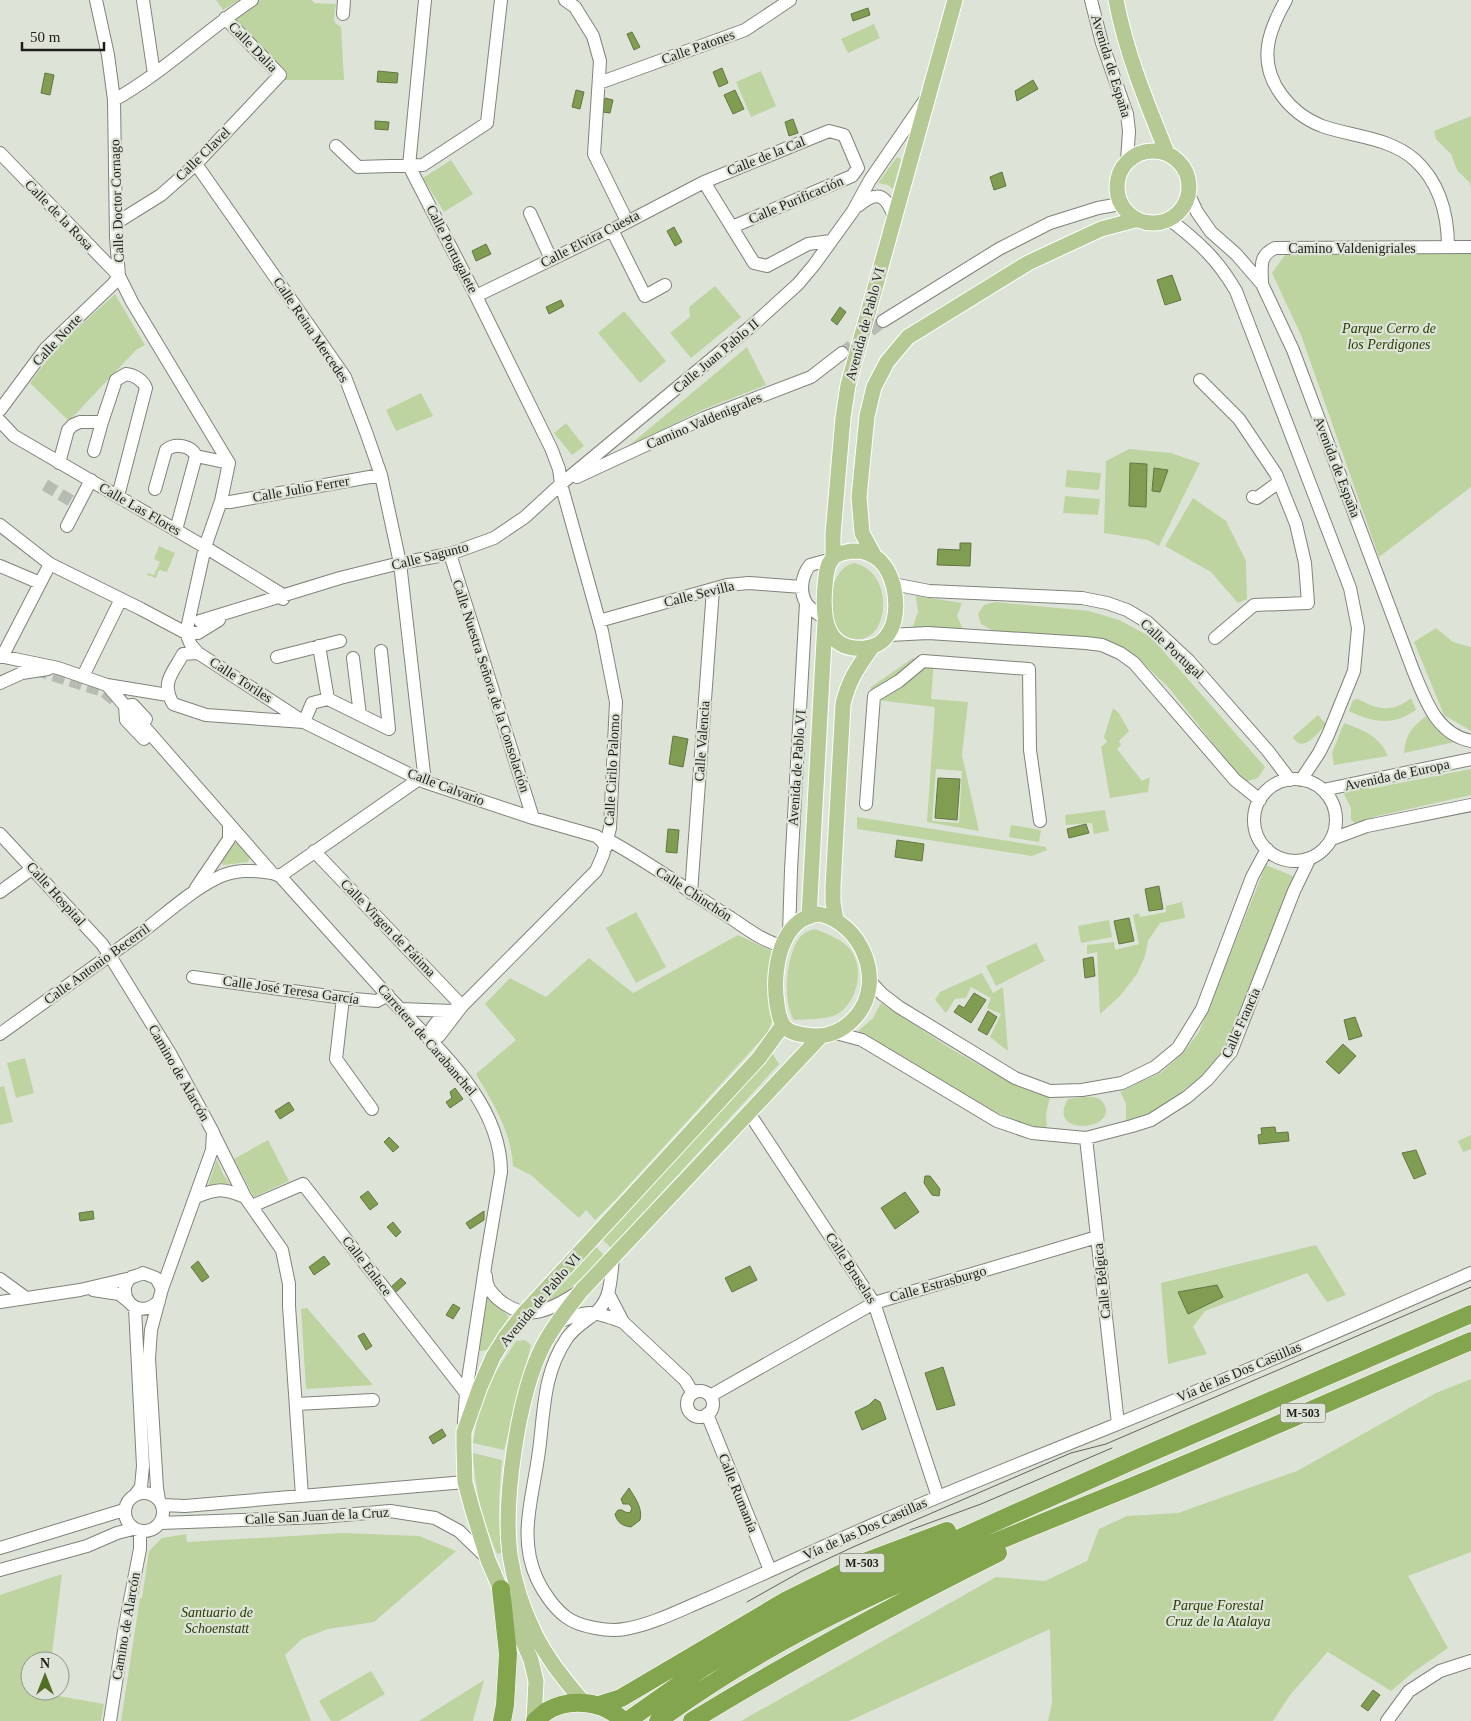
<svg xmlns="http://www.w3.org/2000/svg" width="1471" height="1721" font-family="'Times New Roman',serif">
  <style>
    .green { fill: #bdd4a0; fill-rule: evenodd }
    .water { fill: #809d52; stroke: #627741 }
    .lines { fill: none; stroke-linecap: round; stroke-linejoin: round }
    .minor-tunnel { stroke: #b7bcb2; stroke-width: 12; stroke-dasharray: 12 6; stroke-linecap: butt }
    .minor-casing { stroke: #7f837a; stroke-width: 14 }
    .major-casing { stroke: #fff; stroke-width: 17 }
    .highway-casing { stroke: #fff; stroke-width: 19 }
    .minor { stroke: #fff; stroke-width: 12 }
    .major { stroke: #b5c994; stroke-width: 15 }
    .highway { stroke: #83a54d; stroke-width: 18 }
    .tram { stroke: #60635d; stroke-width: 1 }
    .labels { text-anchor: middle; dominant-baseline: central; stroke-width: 4.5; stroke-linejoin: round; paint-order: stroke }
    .shield { fill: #dee3d8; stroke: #565953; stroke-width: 1 }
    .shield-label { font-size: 12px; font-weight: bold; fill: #1c1e1a }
    .street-label { font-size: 14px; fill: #1c1e1a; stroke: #dee3d8 }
    .park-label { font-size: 14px; font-style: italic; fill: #283b00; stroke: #dee3d8 }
  </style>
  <rect width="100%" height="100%" fill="#dee3d8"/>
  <path class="green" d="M216,0h23l-16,10z
    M260,0h52l2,3 22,1 -2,14 1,5 6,4 3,53h-59l-53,-59z
    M874,24l6,14 -32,15 -7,-14z
    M761,71l15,35 -25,11 -15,-35z
    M1471,116v72l-1,-5 -13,-13 -6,-16 -15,-15 -2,-8z
    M897,157l4,2 -8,30 -5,-4 -10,-2z
    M451,160l22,34 -29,18 -21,-34z
    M1471,252v235l-92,70 -78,-222 -29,-62 13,-18z
    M715,286l26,31 -50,41 -21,-25 20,-16 -1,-10z
    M115,294l30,51 -9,5 -67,71 -39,-38 25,-34z
    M624,311l42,50 -26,22 -42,-50z
    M747,347l19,38 -64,25 -76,38z
    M421,393l12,23 -37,15 -10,-21z
    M566,423l18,23 -12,9 -18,-22z
    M1129,449l42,4 29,10 -41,83 -11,-6 -44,-7 2,-72z
    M1067,470l34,3 -2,17 -34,-3z
    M1065,496l35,3 -2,16 -35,-2z
    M1193,498l33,23 20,40 1,38 -9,4 -27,-31 -46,-26z
    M159,546l16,7 -8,19 -8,-2 -3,8 -9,-3 1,-2 6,2 6,-13 -6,-3z
    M854,563c23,5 33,30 28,52 -2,10 -7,19 -17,23 -40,13 -46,-66 -11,-75z
    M916,596l46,7 -5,13 7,15 -52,-2 6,-17z
    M995,602l94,9 30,9 32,17 114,130 -7,11 -14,4 -75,-94 -27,-26 -20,-14 -24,-10 -104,-7 -13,-7 -3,-10 6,-9z
    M1436,628l17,14 18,5v84l-27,-16 -30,-73z
    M913,658l21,3 -3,38 37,3 -6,53 17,76 -52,-9 8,-115 -66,-8 2,-12zM936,769l26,2 -3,52 -27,-2z
    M1411,698l5,12c-23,16 -42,13 -67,1l4,-11 5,-1c20,11 34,14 53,-1z
    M1113,708l6,5 10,18 -10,10 2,4 -4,4 25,32 8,-4 -2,15 -38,6 -9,-51 6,-5 -3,-5z
    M1318,715l8,9c-7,8 -24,31 -33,13z
    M1426,716l7,9 22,17 -51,11c2,-20 8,-25 22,-37z
    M1344,723c21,8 34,12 44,33l-54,9 -2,-12z
    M1471,769v26l-98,22v4c-8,1 -16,5 -22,-1v-12l-7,-14 4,-4 20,-5 1,4z
    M1105,810l4,21 -15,3 -2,-11 -26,2 -1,-10z
    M857,817l189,30 1,3 -15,6 -175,-27z
    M1011,825l30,5 -2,12 -30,-5z
    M232,843h5l13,13 -2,6 -25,3 -3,-4z
    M1266,865l29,12 -72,175 -8,10 -15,16 -47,35 -27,10v-20l-6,-11 42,-20 22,-20 15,-20z
    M1182,902l3,16 -25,5 -12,18 -3,15 -8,18 -17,22 -20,18 -3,-62 -10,2v-9l27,-3 1,8 24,-6 -6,-29 6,-2 1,4 26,-5v-6z
    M636,912l30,55 -30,16 -30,-55z
    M1109,920l3,17 -31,6 -3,-17z
    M815,929c10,4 23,9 31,16 20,17 13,55 -7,68 -9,7 -33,6 -45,7 -12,-18 -8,-68 7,-84 4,-4 9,-6 14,-7z
    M738,935l38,18 -2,64 -6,15 -150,165 -23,23 -9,-10 -7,8 -48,-43 -18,-9c-2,-35 -20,-63 -37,-92l40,-34 -31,-36 25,-26 36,19 43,-39 44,35z
    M1036,943l9,18 -49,25 -10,-20z
    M982,973l11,20 10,-6 5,64 -18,-14 11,-23 -14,-6 4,-10 -20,-11 -5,11 -11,1 -9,14 -11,-13 5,-8z
    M881,1003l72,47 52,30 45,17 -4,17 1,15 -18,-3 -36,-15 -135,-80 15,-13z
    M772,1053l7,11 -168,184 -9,-9z
    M25,1058l9,35 -18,5 -9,-35z
    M4,1086l9,36 -13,3v-38z
    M1083,1097c7,0 17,-1 21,7 15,27 -59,33 -36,-5z
    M1471,1135v14l-8,3 -5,-11z
    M268,1140l21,41 -35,16 -20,-38z
    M217,1159l6,15 7,10 -12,-1 -10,3z
    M1316,1245l30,50 -19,7 -20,-29 -102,38 -12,16 14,27 -39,10 -7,-81z
    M595,1246l10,10 -45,42 -24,14z
    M488,1296l21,21 -22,33 -7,1 -1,-5z
    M307,1308l66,77 -67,4 -5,-80z
    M525,1340l6,5 -27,105 -31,-7 9,-50 34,-52z
    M1471,1379v173l-63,24 40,72 -36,25 -21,18 -63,-39 2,-3 -40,46 -17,26h-225l4,-18 -2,-74 -201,92h-108l255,-144 49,4 42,-20 12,-32 28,-13 51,-3 119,-42 139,-78z
    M473,1453l29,7c-3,33 -5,60 0,93l-5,1c-15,-36 -22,-63 -24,-101z
    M343,1533l76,3 37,15 -82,71 -46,7 -26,10 -17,16 26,66h-190l19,-123h2l7,-47 13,-13 24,-4 1,8z
    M62,1574l-11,87h-21v30h17v3l57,10 -3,17h-101v-126z
    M371,1671l14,23 -46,27h-8l-12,-20z
    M484,1680l-11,41h-54z"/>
  <path class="water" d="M868,8l2,7 -17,6 -2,-7z
    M632,32l8,15 -6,3 -7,-16z
    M722,68l6,15 -9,4 -6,-15z
    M378,71l20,2 -1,10 -20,-1z
    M45,73l9,2 -4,20 -9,-2z
    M1033,80l5,9 -21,12 -2,-10z
    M576,90l8,2 -4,17 -8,-2z
    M735,90l9,19 -11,5 -9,-19z
    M605,98l8,2 -3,13 -8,-1z
    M793,119l5,14 -9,3 -4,-14z
    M375,121l14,1 -1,8 -13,-1z
    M1002,172l4,14 -12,4 -4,-13z
    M674,227l8,15 -7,4 -8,-15z
    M486,244l5,10 -15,7 -4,-10z
    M1172,275l9,25 -16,5 -8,-25z
    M561,300l3,6 -15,8 -3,-7z
    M840,307l6,5 -9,13 -6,-5z
    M1130,463l17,1 -1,43 -17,-1z
    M1154,468l14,2 -8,22 -8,-1z
    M960,543h11l-1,23 -33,-1 1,-16 22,1z
    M673,736l15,3 -5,28 -14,-3z
    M938,778l22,1 -3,41 -22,-2z
    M1086,824l3,9 -20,5 -2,-9z
    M668,829l11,1 -2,23 -11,-1z
    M897,840l27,4 -2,17 -27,-4z
    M1159,886l4,23 -14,2 -4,-22z
    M1129,918l5,23 -15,3 -5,-23z
    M1093,957l2,19 -10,2 -2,-19z
    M974,993l12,7 -15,23 -17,-11 5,-7 5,3z
    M988,1011l9,6 -10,18 -9,-5z
    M1355,1017l7,19 -13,4 -5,-20z
    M1343,1044l13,12 -17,18 -13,-12z
    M455,1088l8,11 -13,9 -4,-6 6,-4 -2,-6z
    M289,1102l5,8 -14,9 -5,-8z
    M1275,1127l1,6 12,-1 1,9 -30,3 -1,-9 4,-1 -1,-6z
    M389,1137l10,10 -6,5 -9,-10z
    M1416,1150l10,24 -12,5 -12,-26z
    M925,1176h5l10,13 -1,7 -7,-1 -8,-12z
    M368,1191l10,13 -8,6 -10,-13z
    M905,1192l14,20 -24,17 -14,-21z
    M93,1211l1,8 -14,2 -1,-8z
    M484,1211v9l-14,9 -4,-6z
    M393,1222l8,10 -5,5 -9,-10z
    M324,1256l6,8 -16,11 -5,-8z
    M198,1261l11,16 -7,5 -11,-15z
    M750,1266l7,14 -25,12 -7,-14z
    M401,1278l5,5 -10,9 -5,-5z
    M1217,1285l6,12 -35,17 -10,-22z
    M453,1304l7,4 -7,11 -7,-4z
    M364,1333l8,13 -6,4 -8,-14z
    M943,1367l12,38 -18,5 -12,-37z
    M875,1399l5,3 6,17 -24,11 -7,-18 14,-7z
    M442,1429l4,7 -13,8 -4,-7z
    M629,1488c6,10 14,20 11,32l-9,7c-9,-1 -14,-5 -16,-13l3,-4h4l3,2 5,1 2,-5 -3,-4h-6l-2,-5z
    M1373,1690l7,5 -12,16 -7,-5z"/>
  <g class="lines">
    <path class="minor-tunnel" d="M842,353l41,-32
      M45,485l33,20
      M36,670l67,21 14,11"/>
    <defs>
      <path id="minor" d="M96,0l12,55 6,45 2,137 3,39 13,26 97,161 -8,38 -16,46 -19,86 5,12 7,8
        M143,0l11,74
        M425,0l-16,166 67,130 75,152 8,21 2,15 41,147 14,71 -6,126 -7,27 -7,16 -134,135 -23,30 -10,3
        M565,0l10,7 18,29 7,25 -6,93 33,67
        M1091,0l11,43 25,71 2,17 -2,30
        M1286,0c-8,14 -16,30 -18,46 -5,36 23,68 54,80 31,11 67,11 93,34 25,23 33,55 33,87
        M343,14l1,-14
        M599,83l146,-53 45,-30
        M114,100c50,-28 91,-69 138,-100
        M336,146l22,21 65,-2 64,-42 14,-123
        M0,153l119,123
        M196,164l149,213 21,55 15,43 19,88 25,219
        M704,182l50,81 13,3 41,-22 23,-3
        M1189,195l8,17 14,20 25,22 26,30 31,66 120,320c12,29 23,64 58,71
        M858,206c19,-16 28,-12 36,11
        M530,213l21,46
        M1170,220c29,22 48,40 66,71l114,297 8,40 -4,43 -26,64 -9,18 -18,27
        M116,223l45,-28 35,-31 84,-89 -55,-57
        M612,230l33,66 20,-11
        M1262,284c0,-17 -4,-28 13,-36l196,-1
        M476,296l136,-66 92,-48 125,-51 15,4 14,33 -6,8 -120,51
        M883,321l116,-72 51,-26 48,-15 22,-4
        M1200,380l39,39 37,55 20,50 9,39 3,40 -54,2 -39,33
        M0,410l46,-62 67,-64 6,-8
        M0,421l14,15 191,111 78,48v4
        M94,451l8,-29
        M196,456l33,7
        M59,463l9,-33 5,-5 7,-3h22l14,-42 10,-6c8,1 17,6 20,14l-28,108
        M577,477l127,-59 107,-41 31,-24
        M155,489l11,-39c9,-7 25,-5 30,6
        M1253,497l4,1 22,-16
        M221,501l9,1 151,-27
        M0,525l50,39 91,45 45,24h12l21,-13
        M67,526l24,-46
        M176,530l20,-74
        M450,554l83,264
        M0,566l40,17
        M893,584l36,7 153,7 25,5 20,7 20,12 42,39 79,90 22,29
        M824,618c-6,-4 -14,-9 -18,-15 -7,-12 -4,-28 4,-38l22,-6
        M200,621l140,-43 60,-15 50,-9 44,-16 31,-21 36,-33 194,-161 43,-39 16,-19 39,-54 17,-31 55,-80
        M599,621l128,-36 22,-2 53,4
        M889,635l39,-2 158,10 16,2 18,8 14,10 101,117 25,20
        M319,646l9,53
        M0,656l58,12 49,17 61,10
        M2,657l48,-93
        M277,657l63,-16
        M353,658l7,57
        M83,676l38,-77
        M0,683l22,-10 26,-4
        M107,685l18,21 8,-1 13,14
        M125,706l1,14 18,19
        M134,715l138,158 8,3c36,40 71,79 107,119 45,49 114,104 114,177l-15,89 -20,132 -2,29
        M304,722l-98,-7 -33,-11c-12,-22 -1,-30 10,-50l15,-1 106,69 121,60 108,36 63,18 5,4 5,7
        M304,722l8,-19 16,-4 61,30 -8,-78
        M1254 820a41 41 0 1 1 82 0a41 41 0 1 1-82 0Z
        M1323,790l148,-31
        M866,804l8,-108 25,-15 24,-20 106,8 1,81 10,71
        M0,834l102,110 8,12 61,99 42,77 -1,18 -50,139 -11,41 -2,29 8,129 2,12
        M1332,839l35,-13 104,-21
        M608,840c41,22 83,53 123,78 16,11 32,23 51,28
        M314,851l148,155
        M280,876l139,-97
        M196,888l33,-49v-13
        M0,892l33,-24
        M691,893l22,-304
        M789,934l2,-64 15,-267
        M193,977l150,21 34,3 11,-6
        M869,980l13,14 17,13 116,71 35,13 32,-1 40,-7 33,-16 23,-19 24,-39 50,-132 15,-28
        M343,998l-7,61 36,50
        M401,1009l51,2
        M836,1033l26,7 135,81 35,12 54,5 46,-12 19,-6 36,-23 20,-17 24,-28 63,-161 16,-33
        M0,1034c48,-34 95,-68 142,-102 24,-18 47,-40 75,-54 18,-9 35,-8 55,-5
        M429,1039c1,-15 12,-21 24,-29
        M749,1113l125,190 64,194
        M214,1135l31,62 37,53 7,34v22l13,190
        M1086,1138l32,286
        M196,1197c22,-9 27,-9 49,0
        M252,1206l51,-22 163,209
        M613,1259c-3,22 -1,41 -20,56 -9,7 -19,13 -26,23 -27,40 -22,81 -30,126 -6,39 -18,76 0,115 6,13 17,29 29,38 13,10 43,15 59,12 29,-5 57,-20 84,-31 59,-26 117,-53 177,-79 76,-33 153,-63 229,-94 120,-49 238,-100 356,-152
        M486,1276c0,11 4,15 12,23 28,24 51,12 79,-6
        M0,1279l26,19
        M93,1290l26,4 9,7
        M609,1295l14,27 62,58 8,13
        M159,1301c-24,23 -46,-11 -27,-24 3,-1 8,-2 11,-4l13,5 6,11
        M0,1302l80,-12 51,-12
        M135,1308l8,158 -2,21 -6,8
        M557,1323c31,-14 35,-12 66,-1
        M687 1404a13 13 0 1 1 26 0a13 13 0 1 1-26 0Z
        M710,1396l164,-93 223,-66
        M296,1404l77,-4
        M707,1414l63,156
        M125 1512a19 19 0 1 1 38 0a19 19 0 1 1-38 0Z
        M162,1505l23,1 280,-24
        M160,1523l161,-6 69,-6 45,7 24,13 28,27
        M0,1548l124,-38
        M0,1570l87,-24 30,-13 16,-4
        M110,1721l14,-90 16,-82v-17
        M1387,1721l22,-30 31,-20 31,-10"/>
      <path id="major" d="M1116,0c10,53 31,104 51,153
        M1117 187a36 36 0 1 1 72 0a36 36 0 1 1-72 0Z
        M852,551c4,0 10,0 15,2 27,8 35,53 24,76 -6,12 -13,17 -26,19 -40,4 -43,-32 -40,-62 1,-9 1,-22 9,-29 4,-4 12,-5 18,-6z
        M833,557v-23l10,-116 5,-33 107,-385
        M875,557l-13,-24 -3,-36 8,-81 7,-29 13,-25 21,-25 120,-74 73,-34 34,-9
        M819,914c42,9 66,65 39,100 -10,13 -25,22 -42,22 -10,-1 -25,-1 -32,-10 -4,-5 -6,-15 -7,-22 -5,-31 2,-86 42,-90z
        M809,917l16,-295
        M836,920l-3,-18v-15l10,-183c6,-25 15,-37 29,-57
        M583,1702c-18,-22 -35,-42 -48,-68 -12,-24 -21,-53 -25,-79 -7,-55 8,-160 33,-209 10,-20 25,-38 39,-56l239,-254
        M534,1721l2,-40 -5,-21 -43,-100 -16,-52 -7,-26 -1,-36v-14l16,-45 13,-30 13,-21 18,-23 235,-255 24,-33"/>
      <path id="highway" d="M501,1589l7,65 -3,51 -3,16
        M599,1705l22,-7 166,-98 75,-37 85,-32
        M535,1721c4,-3 8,-7 12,-10 23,-14 58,-10 76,10
        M627,1721l77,-54 70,-41 72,-37 297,-133 328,-142
        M658,1721c138,-103 301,-164 460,-229 118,-48 235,-101 353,-151
        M692,1721c99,-61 202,-116 306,-168"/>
    </defs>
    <use href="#minor" class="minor-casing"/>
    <use href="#major" class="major-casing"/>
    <use href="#highway" class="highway-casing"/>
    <use href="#minor" class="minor"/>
    <use href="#major" class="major"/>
    <use href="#highway" class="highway"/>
    <path class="tram" d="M910,1530l71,-26 131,-56
      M747,1602l55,-31 51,-24 218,-94 35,-9 365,-157"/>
  </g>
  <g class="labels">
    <g class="shield">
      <rect x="1280.5" y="1403.5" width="45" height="19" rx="4"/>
      <rect x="839.5" y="1553.5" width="45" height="19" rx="4"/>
    </g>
    <g class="shield-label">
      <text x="1303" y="1413">M-503</text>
      <text x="862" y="1563">M-503</text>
    </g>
    <g class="street-label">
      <text transform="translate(253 47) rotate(46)">Calle Dalia</text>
      <text transform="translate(698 47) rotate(-20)">Calle Patones</text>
      <text transform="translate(1111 66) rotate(73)">Avenida de España</text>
      <text transform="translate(203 154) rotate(-44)">Calle Clavel</text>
      <text transform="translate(766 156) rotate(-22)">Calle de la Cal</text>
      <text transform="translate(796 200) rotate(-23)">Calle Purificación</text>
      <text transform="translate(117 201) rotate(-92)">Calle Doctor Cornago</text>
      <text transform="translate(59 215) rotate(46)">Calle de la Rosa</text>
      <text transform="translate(590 239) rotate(-27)">Calle Elvira Cuesta</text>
      <text x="1352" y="248">Camino Valdenigriales</text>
      <text transform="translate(452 249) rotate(63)">Calle Portugalete</text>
      <text transform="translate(865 324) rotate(-75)">Avenida de Pablo VI</text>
      <text transform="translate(311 330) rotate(56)">Calle Reina Mercedes</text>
      <text transform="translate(57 340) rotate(-47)">Calle Norte</text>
      <text transform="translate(716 356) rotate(-40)">Calle Juan Pablo II</text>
      <text transform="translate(704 421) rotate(-23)">Camino Valdenigrales</text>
      <text transform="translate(1337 467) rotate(69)">Avenida de España</text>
      <text transform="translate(301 489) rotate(-10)">Calle Julio Ferrer</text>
      <text transform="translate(140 509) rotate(30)">Calle Las Flores</text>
      <text transform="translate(430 556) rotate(-14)">Calle Sagunto</text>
      <text transform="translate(699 594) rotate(-14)">Calle Sevilla</text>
      <text transform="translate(1172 649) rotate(43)">Calle Portugal</text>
      <text transform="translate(241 680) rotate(33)">Calle Toriles</text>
      <text transform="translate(491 686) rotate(72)">Calle Nuestra Señora de la Consolación</text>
      <text transform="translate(702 741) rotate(-86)">Calle Valencia</text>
      <text transform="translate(797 768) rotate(-86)">Avenida de Pablo VI</text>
      <text transform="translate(612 770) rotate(-87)">Calle Cirilo Palomo</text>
      <text transform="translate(1397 775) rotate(-12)">Avenida de Europa</text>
      <text transform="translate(446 787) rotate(21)">Calle Calvario</text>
      <text transform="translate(56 894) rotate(48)">Calle Hospital</text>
      <text transform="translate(694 894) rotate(33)">Calle Chinchón</text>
      <text transform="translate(388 928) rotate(46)">Calle Virgen de Fátima</text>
      <text transform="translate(97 964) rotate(-36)">Calle Antonio Becerril</text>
      <text transform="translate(291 990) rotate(8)">Calle José Teresa García</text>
      <text transform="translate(1241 1023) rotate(-66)">Calle Francia</text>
      <text transform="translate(427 1040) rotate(49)">Carretera de Carabanchel</text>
      <text transform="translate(179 1073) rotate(60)">Camino de Alarcón</text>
      <text transform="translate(367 1266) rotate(52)">Calle Enlace</text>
      <text transform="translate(851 1268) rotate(57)">Calle Bruselas</text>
      <text transform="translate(1102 1281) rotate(-96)">Calle Bélgica</text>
      <text transform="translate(938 1284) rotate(-16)">Calle Estrasburgo</text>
      <text transform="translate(540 1300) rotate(-50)">Avenida de Pablo VI</text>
      <text transform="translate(1239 1372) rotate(-23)">Vía de las Dos Castillas</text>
      <text transform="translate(738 1493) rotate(68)">Calle Rumanía</text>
      <text transform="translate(317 1516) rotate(-3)">Calle San Juan de la Cruz</text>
      <text transform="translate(865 1529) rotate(-24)">Vía de las Dos Castillas</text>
      <text transform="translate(126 1626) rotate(-80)">Camino de Alarcón</text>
    </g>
    <g class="park-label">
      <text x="1389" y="328">Parque Cerro de<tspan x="1389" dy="16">los Perdigones</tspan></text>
      <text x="1218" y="1605">Parque Forestal<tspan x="1218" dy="16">Cruz de la Atalaya</tspan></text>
      <text x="217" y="1612">Santuario de<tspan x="217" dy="16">Schoenstatt</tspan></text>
    </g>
  </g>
  <g transform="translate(45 1676)"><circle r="24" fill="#dee3d8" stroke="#90948c"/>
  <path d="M0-4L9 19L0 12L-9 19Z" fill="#536e22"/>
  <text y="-8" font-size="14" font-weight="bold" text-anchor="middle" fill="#1c1e1a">N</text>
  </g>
  <path d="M22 42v8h82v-8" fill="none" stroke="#1c1e1a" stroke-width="2.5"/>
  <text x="30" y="42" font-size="15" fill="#1c1e1a" stroke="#dee3d8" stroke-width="4" paint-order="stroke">50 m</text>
</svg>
